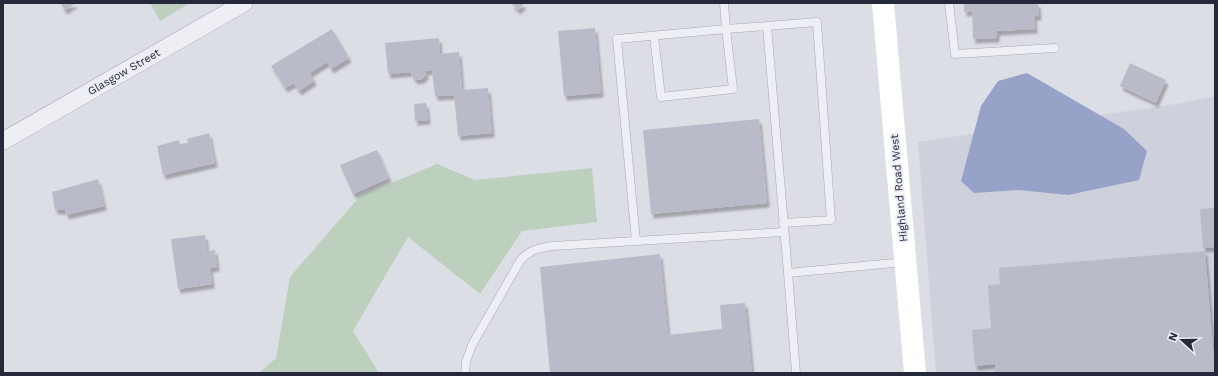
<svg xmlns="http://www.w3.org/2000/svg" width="1218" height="376" font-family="'Work Sans',sans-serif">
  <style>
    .built { fill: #ced0db }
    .green { fill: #bdd0bd }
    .water { fill: #96a2c7 }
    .building { fill: #b9bbc9; filter: url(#shadow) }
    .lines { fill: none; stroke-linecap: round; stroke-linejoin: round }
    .lane-casing { stroke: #a5a8b3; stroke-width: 9 }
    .street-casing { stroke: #a5a8b3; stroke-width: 18 }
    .lane { stroke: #eeeff5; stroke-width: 8 }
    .street { stroke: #eeeff5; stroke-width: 17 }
    .secondary { stroke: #fff; stroke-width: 22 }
    .labels { text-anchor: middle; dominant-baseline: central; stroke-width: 4; stroke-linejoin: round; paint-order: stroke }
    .street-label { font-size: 11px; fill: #26293c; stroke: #ebedf4 }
  </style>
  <defs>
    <filter id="shadow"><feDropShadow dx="2.5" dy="4.5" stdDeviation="1" flood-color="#0004"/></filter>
  </defs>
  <rect width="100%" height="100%" fill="#dcdee6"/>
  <path class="built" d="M1215,96v277h-279l-18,-231 264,-39z"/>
  <path class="green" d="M150,3h40l-30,18z
    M437,164l38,16 117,-12 5,54 -75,9 -42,63 -72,-57 -55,94 26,42h-120l17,-15 14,-81 70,-81z"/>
  <path class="water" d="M1027,73l97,56 23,22 -8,29 -71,15 -49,-5 -45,3 -13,-12 20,-75 17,-25z"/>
  <path class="building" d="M60,3h16l-11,7z
    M511,3h12l1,1 -6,6z
    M964,3h74l1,13h-5l1,13 -38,2v7l-24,1 -1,-28 -8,1z
    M595,28l6,65 -37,3 -6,-65z
    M332,29l17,29 -18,11 -4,-7 -17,11 4,8 -15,10 -5,-8 -9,5 -14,-22z
    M439,38l1,16 19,-2 3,38 26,-2 4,45 -34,3 -4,-41 -19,1 -3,-26 -7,1 1,4 -4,4 -6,1 -4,-4 -1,-4 -23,2 -3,-31z
    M1130,63l36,17 -10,23 -36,-17z
    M426,103l2,17 -13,1 -1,-17z
    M759,119l8,84 -116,11 -8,-84z
    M209,133l6,30 -52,12 -6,-29 22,-6 1,4 8,-1 -1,-4z
    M377,150l12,28 -36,16 -13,-29z
    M98,179l6,27 -38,9 -1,-5h-10l-3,-18z
    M1215,208v39l-12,1 -3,-39z
    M205,235l2,16 8,-1 2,17 -7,1 2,16 -34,5 -7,-50z
    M1205,251l10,122h-220v-9l-20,2 -3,-36 19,-2 -3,-43 12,-1 -1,-16z
    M660,254l8,81 54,-6 -2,-24 25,-2 7,70h-202l-10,-106z"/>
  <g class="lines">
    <defs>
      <path id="lane" d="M724,3l2,26 41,-3 21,247
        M949,3l6,51 100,-6
        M767,26l50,-4 14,198 -48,3
        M636,241l-19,-202 109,-10 7,60 -72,8 -7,-61
        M465,373l1,-11 6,-17 48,-84c9,-11 18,-13 33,-15l231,-14
        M796,373l-8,-100 117,-11"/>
      <path id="street" d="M3,141l241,-138"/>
    </defs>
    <use href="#lane" class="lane-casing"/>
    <use href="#street" class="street-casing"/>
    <use href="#lane" class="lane"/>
    <use href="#street" class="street"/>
    <path class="secondary" d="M883,3l32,370"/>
  </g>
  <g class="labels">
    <g class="street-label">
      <text transform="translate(124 72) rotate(-30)">Glasgow Street</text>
      <text transform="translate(899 188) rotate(-95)">Highland Road West</text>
    </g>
  </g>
  <rect width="1218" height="376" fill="none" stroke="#26293c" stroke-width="8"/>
  <g transform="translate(1182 340) rotate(291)" stroke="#ebedf4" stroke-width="3" paint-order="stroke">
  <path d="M0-3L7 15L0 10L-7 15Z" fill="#26293c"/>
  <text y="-6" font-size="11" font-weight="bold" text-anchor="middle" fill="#26293c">N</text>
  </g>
</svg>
